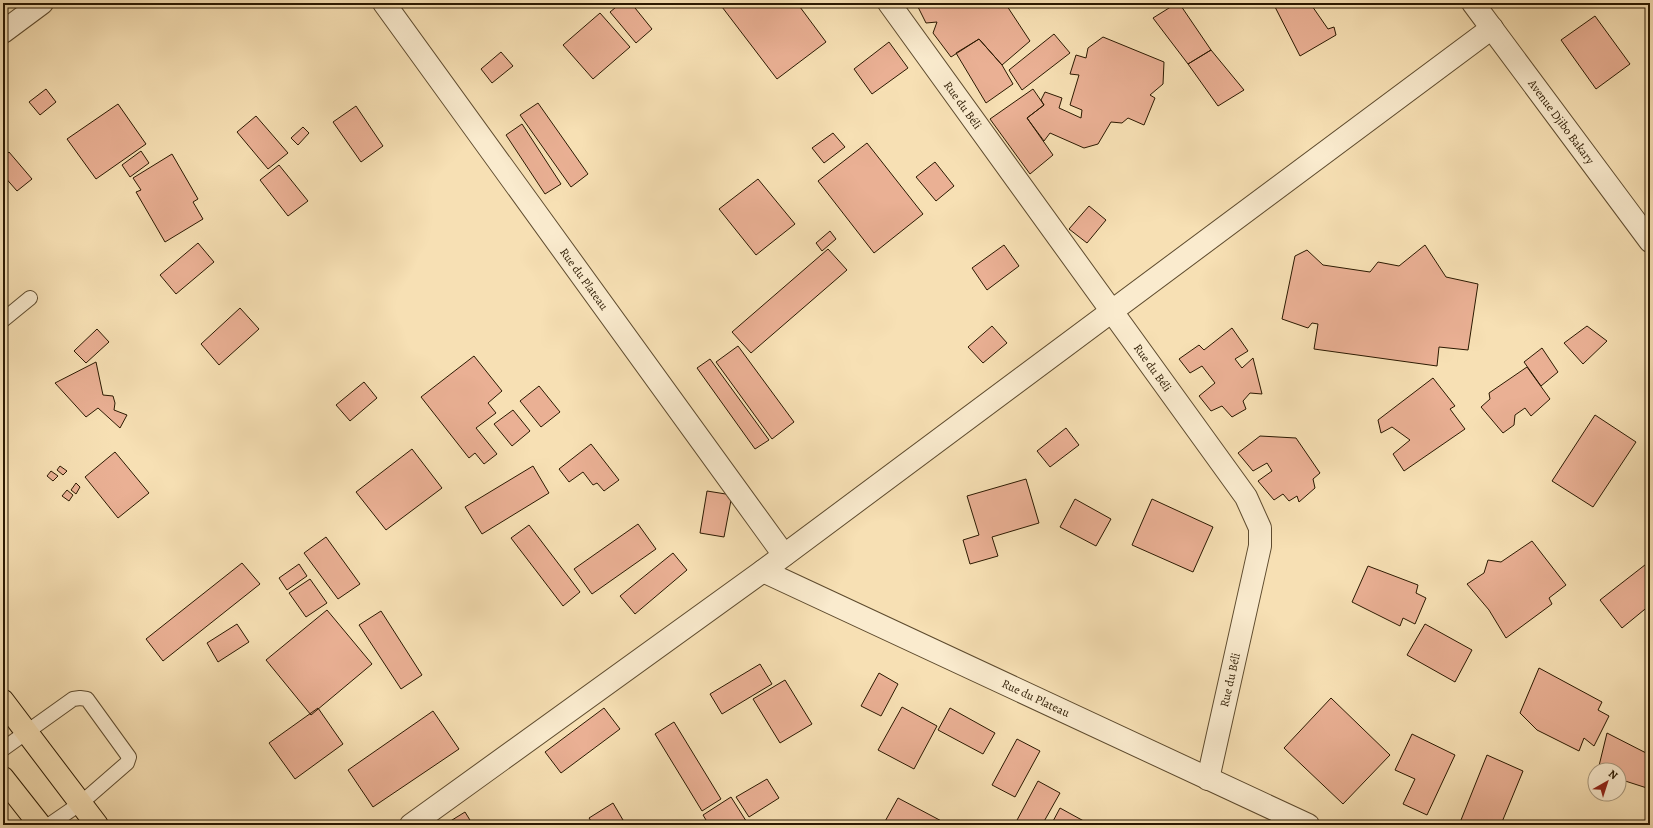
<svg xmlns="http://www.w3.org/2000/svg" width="1653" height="828" font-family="Alegreya,serif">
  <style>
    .building { fill: #eab094; stroke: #2b1901 }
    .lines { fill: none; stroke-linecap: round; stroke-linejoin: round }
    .service-casing { stroke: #5e4b2e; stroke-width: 16 }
    .minor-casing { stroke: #5e4b2e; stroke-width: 24 }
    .tertiary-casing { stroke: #5e4b2e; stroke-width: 24 }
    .primary-casing { stroke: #2b1901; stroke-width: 24 }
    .service { stroke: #faebce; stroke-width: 14 }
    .minor { stroke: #faebce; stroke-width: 22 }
    .tertiary { stroke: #faebce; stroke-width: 22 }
    .primary { stroke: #f7e0b4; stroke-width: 22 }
    .labels { text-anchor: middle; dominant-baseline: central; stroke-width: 3; stroke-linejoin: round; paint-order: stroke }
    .street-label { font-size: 12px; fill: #2b1901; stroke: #faebce }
  </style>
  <rect width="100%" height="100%" fill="#f7e0b4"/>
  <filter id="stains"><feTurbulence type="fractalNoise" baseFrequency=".005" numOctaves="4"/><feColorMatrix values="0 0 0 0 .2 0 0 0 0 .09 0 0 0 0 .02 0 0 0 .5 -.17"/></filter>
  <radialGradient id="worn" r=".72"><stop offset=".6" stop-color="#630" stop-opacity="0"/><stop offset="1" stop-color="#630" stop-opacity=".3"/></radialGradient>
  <path class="building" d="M621,3h10l21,26 -16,14 -26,-31z
    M719,3h78l29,39 -49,37z
    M924,3h81l25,38 -28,24 -23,-26 -28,18 -18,-24 4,-11 -11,1 -8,-16z
    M1177,3h2l32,47 -23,14 -35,-46z
    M1273,3h37l18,26 6,-2 2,8 -36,21z
    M600,13l30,34 -37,32 -30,-34z
    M1595,16l35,48 -34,25 -35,-49z
    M1054,34l16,19 -48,37 -13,-20z
    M1103,37l61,25 -1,22 -13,11 5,3 -11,27 -16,-7 -6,5 -11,-1 -13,22 -14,4 -34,-15 -6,8 -17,-23 17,-13 -3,-5 4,-8 17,6 -3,10 22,10 1,-8 -12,-5 9,-30 -9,-1 6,-19 10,3 2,-10z
    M979,39l23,26 11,19 -27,19 -30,-50z
    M889,42l19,26 -36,26 -18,-25z
    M1211,50l33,40 -26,16 -30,-42z
    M501,52l12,14 -21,17 -11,-14z
    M46,89l10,13 -16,13 -11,-13z
    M1033,89l11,16 -17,13 26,37 -23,19 -40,-55z
    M538,103l50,71 -17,13 -51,-72z
    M118,104l28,40 -50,35 -29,-40z
    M356,106l27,40 -22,16 -28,-40z
    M256,116l32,37 -20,16 -31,-37z
    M522,124l39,60 -16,10 -39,-59z
    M303,127l6,6 -11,12 -7,-7z
    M833,133l12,14 -21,16 -12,-15z
    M867,143l56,71 -49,39 -56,-72z
    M141,151l8,12 -19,14 -8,-12z
    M9,152l23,27 -15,12 -14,-16v-18z
    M172,154l26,45 -5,3 10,17 -38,23 -29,-50 5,-2 -8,-12z
    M935,162l19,24 -18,15 -20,-24z
    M279,165l29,36 -20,15 -28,-36z
    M758,179l37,45 -39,31 -37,-46z
    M1089,206l17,14 -19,23 -18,-14z
    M830,231l6,8 -14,12 -6,-8z
    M198,243l16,19 -38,32 -16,-19z
    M1004,245l15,21 -32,24 -15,-22z
    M1425,245l21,32 32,7 -10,66 -29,-3 -2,19 -123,-17 4,-25 -6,-1 -4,5 -26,-9 13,-63 12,-6 16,15 47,7 8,-10 21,4z
    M828,249l19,21 -96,83 -19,-21z
    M240,308l19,21 -40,36 -18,-21z
    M992,326l15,17 -24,20 -15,-16z
    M1587,326l20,15 -24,23 -19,-21z
    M1232,328l16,23 -13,8 7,9 11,-10 9,36 -12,-1 -7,8 3,8 -14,8 -10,-11 -11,5 -12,-15 16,-13 -13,-17 -12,7 -11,-14 20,-14 5,5z
    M97,329l12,13 -23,21 -12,-12z
    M738,346l56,76 -22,17 -56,-77z
    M1542,348l16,24 -17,14 -17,-24z
    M474,356l28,35 -14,12 8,10 -20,15 21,26 -13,10 -9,-11 -6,5 -48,-61z
    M710,359l59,81 -14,9 -58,-81z
    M96,362l7,33 10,1 2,7 -1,7 13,5 -7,13 -22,-20 -12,9 -31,-34z
    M1527,367l23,32 -19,17 -6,-8 -10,7 -1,10 -11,8 -22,-26 9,-8 -1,-6z
    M1433,378l22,28 -5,3 15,20 -61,42 -11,-17 17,-14 -18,-13 -11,6 -3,-13z
    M364,382l13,16 -27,23 -14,-16z
    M539,386l21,26 -19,15 -21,-26z
    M513,410l17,21 -18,15 -18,-22z
    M1595,415l41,27 -43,65 -41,-26z
    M1066,428l13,17 -29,22 -13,-16z
    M1260,436l36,2 24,35 -7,6 2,9 -16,14 -2,-6 -8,5 -6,-7 -9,6 -16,-19 14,-10 -5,-8 -14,8 -15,-18z
    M591,444l28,36 -15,11 -7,-8 -4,2 -10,-13 -14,10 -10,-13z
    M412,449l30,39 -56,42 -30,-38z
    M115,452l34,41 -31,25 -33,-41z
    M60,466l7,5 -4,4 -6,-5z
    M533,466l16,27 -67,41 -17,-27z
    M51,471l7,5 -5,5 -6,-5z
    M1026,479l13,44 -47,14 6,19 -28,8 -7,-24 16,-5 -12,-39z
    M76,483l4,4 -4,7 -5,-4z
    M67,490l6,5 -4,6 -7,-5z
    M707,491l25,4 -8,42 -24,-4z
    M1075,499l36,20 -15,27 -36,-19z
    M1152,499l61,28 -20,45 -61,-27z
    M638,524l18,25 -64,45 -18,-25z
    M529,525l51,67 -17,14 -52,-68z
    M326,537l34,47 -22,15 -34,-46z
    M1532,541l34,44 -17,13 3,6 -46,34 -17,-28 -22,-26 17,-11 4,-13 13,2z
    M673,553l14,17 -52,44 -15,-18z
    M1650,561v44l-28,23 -22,-28z
    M242,563l18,21 -97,77 -17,-22z
    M299,564l8,12 -20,14 -8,-12z
    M1368,566l50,19 -2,8 10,5 -11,26 -12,-6 -3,8 -48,-24z
    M310,579l17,24 -21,14 -17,-24z
    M327,610l45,54 -61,51 -45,-55z
    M381,611l41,64 -21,14 -42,-64z
    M237,624l12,18 -31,20 -11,-19z
    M1425,624l47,26 -17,32 -48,-27z
    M760,664l12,20 -50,30 -12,-20z
    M1539,668l63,34 -4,8 11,6 -15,30 -10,-8 -5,13 -42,-21 -17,-17z
    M879,673l19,11 -17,32 -20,-10z
    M785,680l27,44 -32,19 -27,-44z
    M1331,698l59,57 -47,49 -59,-56z
    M902,707l35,19 -23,43 -36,-19z
    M318,708l25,36 -48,35 -26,-36z
    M604,708l16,21 -59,44 -16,-21z
    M950,708l45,25 -12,21 -45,-24z
    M433,711l26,38 -86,58 -25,-37z
    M674,722l47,77 -19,12 -47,-77z
    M1607,733l43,22v34l-31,-10v-9h-21z
    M1412,734l43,21 -28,60 -24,-11 12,-25 -20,-9z
    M1017,739l23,12 -25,46 -23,-12z
    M1487,755l36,16 -21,51 3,3h-46z
    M767,779l12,19 -30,19 -13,-20z
    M1038,781l22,12 -18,32h-20l-6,-3z
    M731,797l17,27 -39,1 -6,-10z
    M898,798l51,27h-66z
    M613,803l10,17 -8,5h-30l6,-4 -2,-3z
    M1060,808l31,17h-40z
    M465,812l8,13h-29z"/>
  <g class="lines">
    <defs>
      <path id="service" d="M3,320l27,-22
        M3,749l70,-50 7,-1 7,1 42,58 -2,6 -46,40 -32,22"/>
      <g id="minor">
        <path id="s1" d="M384,3l400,552"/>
        <path id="s2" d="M889,3l357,494 14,31v18l-52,233"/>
        <path d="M3,32l39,-29"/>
        <path id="s3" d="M763,571l545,254"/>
        <path d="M411,825l352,-254 729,-543"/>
      </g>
      <g id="tertiary">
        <path id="s4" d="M1473,3l177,238"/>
      </g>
      <path id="primary" d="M3,701l94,124
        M3,778l37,47"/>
    </defs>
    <use href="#service" class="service-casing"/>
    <use href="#minor" class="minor-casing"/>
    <use href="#tertiary" class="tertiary-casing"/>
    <use href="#primary" class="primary-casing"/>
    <use href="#service" class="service"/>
    <use href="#minor" class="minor"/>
    <use href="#tertiary" class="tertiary"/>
    <use href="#primary" class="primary"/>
  </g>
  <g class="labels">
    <g class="street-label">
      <text stroke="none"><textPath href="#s2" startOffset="126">Rue du Béli</textPath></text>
      <text stroke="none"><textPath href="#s4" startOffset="148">Avenue Djibo Bakary</textPath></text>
      <text stroke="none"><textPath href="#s1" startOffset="341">Rue du Plateau</textPath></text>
      <text stroke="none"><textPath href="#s2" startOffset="450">Rue du Béli</textPath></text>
      <text transform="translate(1230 680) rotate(-77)">Rue du Béli</text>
      <text stroke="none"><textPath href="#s3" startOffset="301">Rue du Plateau</textPath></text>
    </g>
  </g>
  <rect width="1653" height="828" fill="none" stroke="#f7e0b4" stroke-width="16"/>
  <rect x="4" y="4" width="1645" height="820" fill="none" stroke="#2b1901" stroke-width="2"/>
  <rect x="8" y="8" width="1637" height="812" fill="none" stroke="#2b1901"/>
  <g transform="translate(1607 782) rotate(39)"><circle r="19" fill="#faebce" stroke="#a7977c"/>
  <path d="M0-3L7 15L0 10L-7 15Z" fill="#8f2418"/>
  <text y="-6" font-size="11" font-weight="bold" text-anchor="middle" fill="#2b1901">N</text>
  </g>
  <rect width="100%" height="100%" filter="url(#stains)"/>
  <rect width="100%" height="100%" fill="url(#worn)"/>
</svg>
